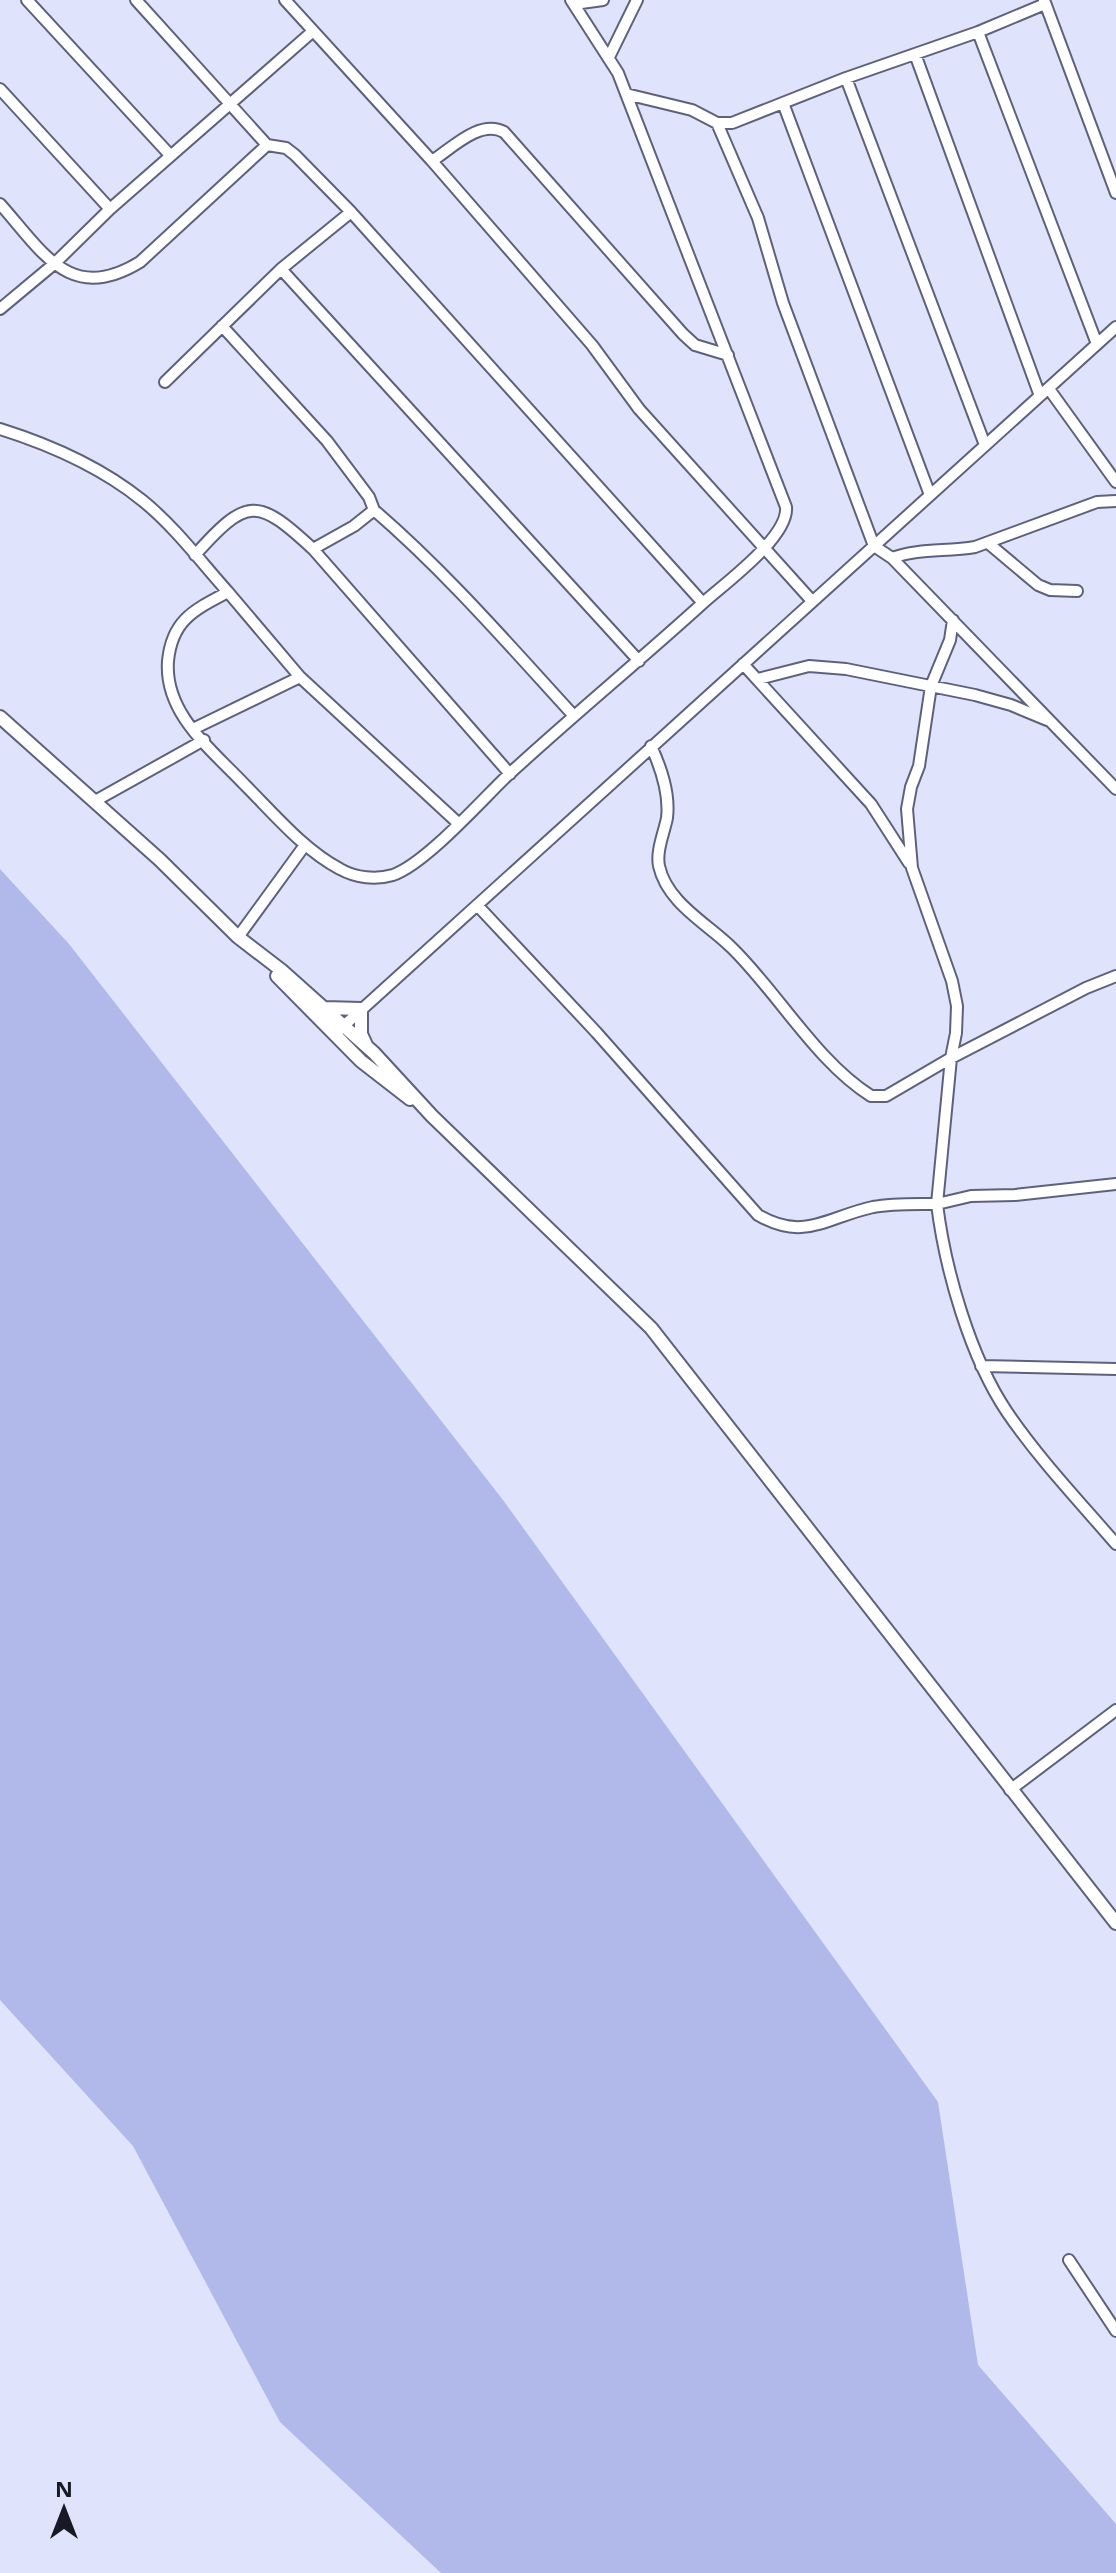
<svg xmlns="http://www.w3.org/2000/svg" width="1116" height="2573" font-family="'Open Sans',sans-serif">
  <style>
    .green { fill: #b1b8ea }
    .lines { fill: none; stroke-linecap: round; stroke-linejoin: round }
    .minor-casing { stroke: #5e617b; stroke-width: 14 }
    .tertiary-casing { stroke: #5e617b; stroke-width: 16 }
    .minor { stroke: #fff; stroke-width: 10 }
    .tertiary { stroke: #fff; stroke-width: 12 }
  </style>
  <rect width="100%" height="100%" fill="#dfe3fb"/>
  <path class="green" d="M0,869l69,75 434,556 435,602 40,263 138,159v49h-675l-161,-151 -147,-276 -133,-146z"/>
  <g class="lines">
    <defs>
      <path id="minor" d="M27,0l143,155
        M285,0l147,161 160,184 47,64 173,192
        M1044,0l72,193
        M574,4l29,-4
        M978,32l119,312
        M915,54l125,342
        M609,57l28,-57
        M846,78l139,367
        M0,89l110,120 202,-177
        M626,94l66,16 25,13h15l114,-45 132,-46 67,-28
        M783,103l147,392
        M717,123l41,95 25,85 91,243 18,12 224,231
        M267,145l19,3 9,7 56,57 352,391c21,-19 86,-66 83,-96l-168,-434 -47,-73
        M432,161c20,-13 48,-42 72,-29l179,202 12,11 33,10
        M0,204c43,48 70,101 140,58l127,-117 -131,-145
        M351,212l-70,57 358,392
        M0,309l54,-45 56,-55
        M222,326l105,115 42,56 5,13
        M165,382l116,-113
        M1049,389l67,93
        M0,429c51,16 101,38 143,72 32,26 58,61 85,91 -34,18 -56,28 -60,69 -4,53 44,89 77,124 29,29 59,65 95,84 16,9 36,11 53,6 32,-11 87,-73 114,-99 64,-59 131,-114 196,-173
        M988,543l50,42 12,5 27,1
        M195,555c52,-58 62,-58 118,-6
        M892,558c27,-10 54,-6 83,-11l122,-45 19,-1
        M228,592l72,85
        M743,664l128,140 38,59
        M758,679l51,-13 37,3 129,26 36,10 36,15
        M193,729l107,-52 158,146
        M651,746c10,22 19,47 16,72 -3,15 -11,33 -8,48 8,37 49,58 73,82 46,45 84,113 139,148h15l65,-38 5,-25 1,-27 -5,-25 -40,-113 -5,-59 4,-22 8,-21 12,-80 19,-46 3,-20
        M510,774l-197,-225 41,-23 20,-16c73,63 135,135 200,206
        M95,801l109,-61
        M477,905l119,127 162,183c46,27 69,2 115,-8 21,-4 43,-3 64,-3l14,-146 135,-70 30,-12
        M238,937l67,-92
        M338,1031l778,-704
        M1116,1184l-101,11 -44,1 -34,8c8,65 33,153 70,208 32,47 72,89 109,132
        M981,1366l135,3
        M1010,1790l106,-80
        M1069,2260l47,71"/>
      <path id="tertiary" d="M0,717l160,143 78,77 43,33 93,83 58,63 219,212 465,595
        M277,976l84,85 49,38
        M325,1008l36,1v25l5,11"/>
    </defs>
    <use href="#minor" class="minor-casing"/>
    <use href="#tertiary" class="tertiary-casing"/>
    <use href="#minor" class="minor"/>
    <use href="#tertiary" class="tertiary"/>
  </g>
  <g transform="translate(64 2509)" stroke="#dfe3fb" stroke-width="6" paint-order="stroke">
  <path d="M0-6L14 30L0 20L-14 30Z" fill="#181924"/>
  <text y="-12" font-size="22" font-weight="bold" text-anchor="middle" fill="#181924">N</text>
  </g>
</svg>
